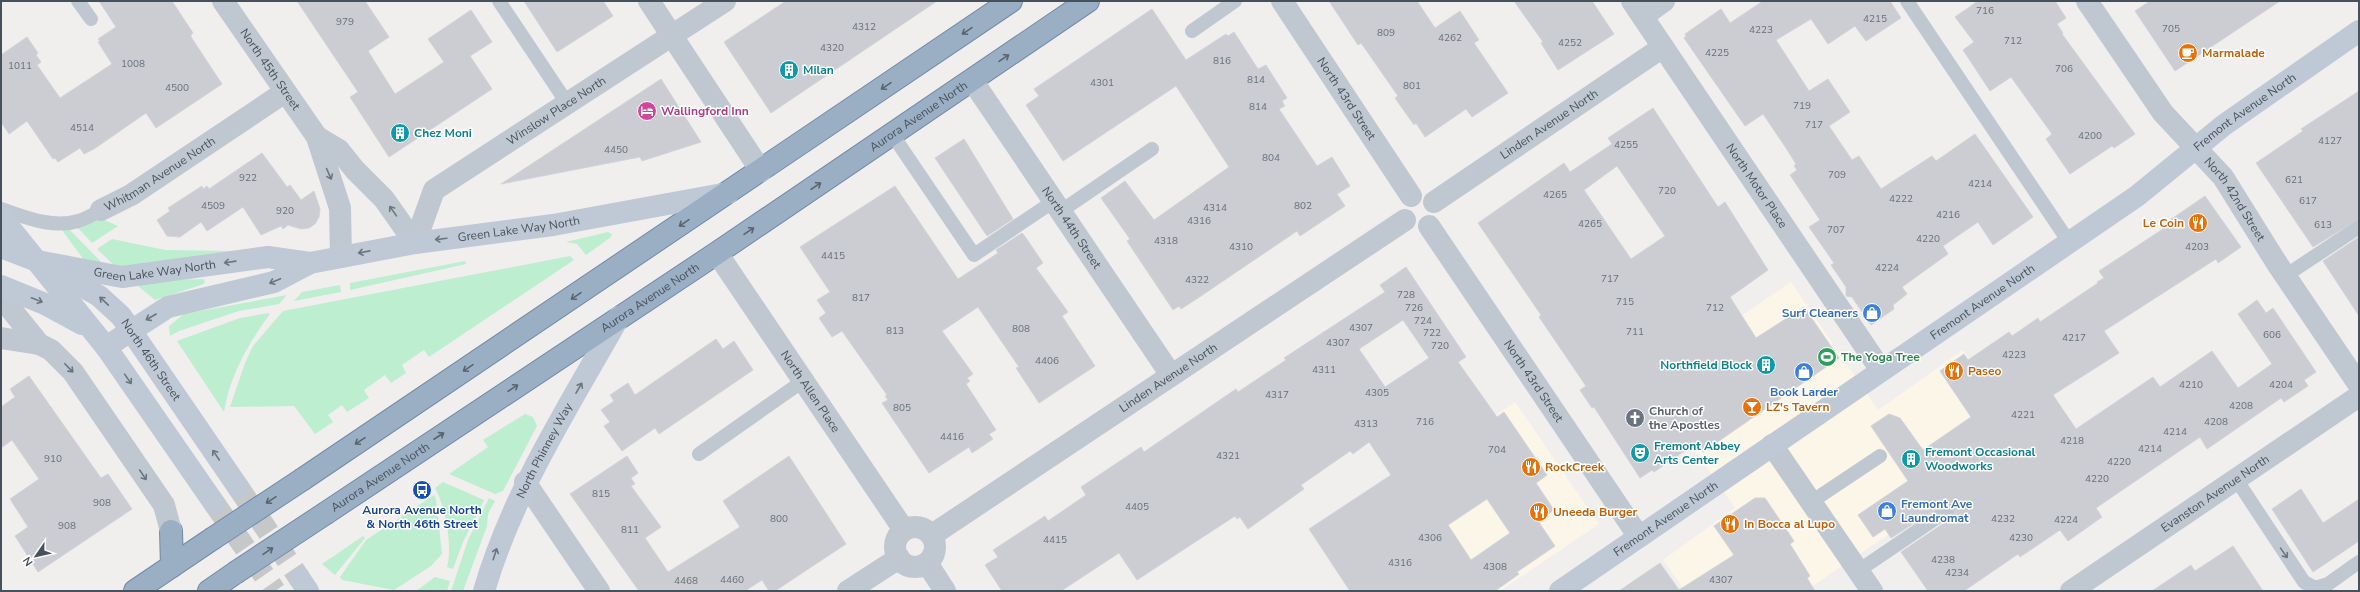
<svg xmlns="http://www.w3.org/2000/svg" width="2360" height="592" font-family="'Nunito Sans',sans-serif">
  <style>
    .commercial { fill: #fbf6e7 }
    .green { fill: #bdeed0 }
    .building { fill: #cbcdd3; stroke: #d2d4d9; fill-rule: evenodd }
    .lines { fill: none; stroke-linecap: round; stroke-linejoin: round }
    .secondary-tunnel { stroke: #c6c7c9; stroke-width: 22; stroke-dasharray: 22 11; stroke-linecap: butt }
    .trunk-casing { stroke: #728ba8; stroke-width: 24 }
    .service { stroke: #bfc8d0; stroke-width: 14 }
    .minor { stroke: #bfc8d0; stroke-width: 22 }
    .tertiary { stroke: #bfc8d0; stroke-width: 22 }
    .secondary { stroke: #bfc9d5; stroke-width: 22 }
    .trunk { stroke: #9aaec4; stroke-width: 22 }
    .trunk-bridge-casing { stroke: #728ba8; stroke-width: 24; stroke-linecap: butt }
    .trunk-bridge { stroke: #9aaec4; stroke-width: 22 }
    .oneway { stroke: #586470 }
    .oneway2 { stroke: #6b757e }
    .oneway3 { stroke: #6b7580 }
    .labels { text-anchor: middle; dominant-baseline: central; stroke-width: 3; stroke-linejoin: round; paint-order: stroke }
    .number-label { font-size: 10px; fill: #687079 }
    .food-label { font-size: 12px; font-weight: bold; fill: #c56008; stroke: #fff; text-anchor: start }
    .street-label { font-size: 12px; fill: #47515b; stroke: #fff }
    .culture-label { font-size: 12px; font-weight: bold; fill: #0d838f; stroke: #fff; text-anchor: start }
    .hotel-label { font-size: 12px; font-weight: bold; fill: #b23c85; stroke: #fff; text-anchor: start }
    .shop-label { font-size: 12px; font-weight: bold; fill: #366cbe; stroke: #fff; text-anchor: end }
    .leisure-label { font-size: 12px; font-weight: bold; fill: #27864d; stroke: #fff; text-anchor: start }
    .worship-label { font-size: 12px; font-weight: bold; fill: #5b616d; stroke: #fff; text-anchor: start }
    .transit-label { font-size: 12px; font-weight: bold; fill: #164399; stroke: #fff }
  </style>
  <rect width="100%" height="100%" fill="#f1eeee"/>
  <path class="commercial" d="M1791,282l87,128 85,-60 62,92 -220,149h-120l-22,-31 72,-52 -88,-128z
    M1515,402l84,122 -99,67h-11l-79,-117z"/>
  <path class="green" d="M102,219l16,7 -26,17 -15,-16z
    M67,227l42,43 -25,-10 -22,-30z
    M608,232l4,2 -1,3 -25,18 -9,-11 -11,-2z
    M112,239l53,11 66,1 -113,18 -21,-20z
    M570,256l4,4 -145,97 -5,-7 -22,15 4,8 -15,10 -6,-8 -21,15 5,8 -22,14 -5,-7 -14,10 5,7 -18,12 -21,-28 -64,1 15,-44 8,-17 30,-35z
    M465,261l1,3 -116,26v-7z
    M204,279l1,4 -4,2 -46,15 -17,-14 30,-6z
    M340,285l1,7 -47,9 8,-9z
    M287,295l-8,9 -40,7 -60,20 -9,5 -1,-10 15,-12z
    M268,313l2,1c-22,30 -40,61 -46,98l-47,-71 63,-23z
    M525,414l8,3 4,9 -34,65 -8,3 -46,-20 39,-27 -5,-7z
    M443,482l41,18 -21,42 -10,27 -6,-2c6,-20 -2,-62 -12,-79z
    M434,495l2,4 6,55 -11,12 -37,24 -52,-10 -2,-3 26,-37z
    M489,498l6,3 -7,13 -1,12 -24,65h-12l17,-51z
    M363,536l2,2 -30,37 -13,-11z
    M435,577l15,4 -3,10h-31z"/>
  <path class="building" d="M99,1h73l21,32 -2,2v2l31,47 -66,44 -10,-15 -52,36 -10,5 -4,-6 -22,14 -3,-4 -2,1 -26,-38 -18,13 -8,-12v-67l26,-18 11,16 -2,2 5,7 -4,3 23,33 52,-34 -14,-22 2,-1 -2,-2 18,-12z
    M297,1h68l24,36 -21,14 27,43 49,-32 -16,-23 43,-29 21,32 -22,14 22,33 -103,68 -39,-60 8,-5z
    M524,1h79l10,15 -56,36z
    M786,1h151l-166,112 -47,-71z
    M1329,1h88l18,27 25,-17 19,29 -5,3 34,50 -36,24 -6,-8 -41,28 -9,-14 -2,2 -19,-27 3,-2 -32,-46 -5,-7 -3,2z
    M1514,1h78l22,33 -56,36 -17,-27 2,-1z
    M1763,1h127l11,17 -35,23 -11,-15 -27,18 -17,-25 -35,21 33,51 19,-12 22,33 -21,14 23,34 7,-4 22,33 51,-33 4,5 39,-27 58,83 -40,28 -15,-23 -35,24 5,8 -46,33 5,7 -14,11 1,4 -23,16 -19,-28 -6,-1v-9l-15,-22 3,-2 -25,-36 11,-7 -30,-45 7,-5 -3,-4 2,-2 -10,-16 -23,-34 -18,12 -61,-88 2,-2 -1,-2 36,-25 9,14z
    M1978,1h77l11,17 -9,6 6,9 -1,1 73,100 -21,14 -2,-2 -42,28 -24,-35 6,-5 -41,-57 -21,14 -27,-41 11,-8 -19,-25z
    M2150,1h130l-105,70 -40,-60z
    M1152,9l34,51 40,-26 2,2 6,-4 24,37 8,-4 21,33 -5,3 3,5 -6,3 38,57 15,-9 18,29 -13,8 8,12 -45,30 -3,-5 -99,67 -17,11 -2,-3 -6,4 -46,-69 3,-2 -29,-41 24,-17 29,39 75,-53 -53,-81 -113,75 -37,-56 13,-9 -5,-7z
    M661,79l40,63 -59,19 -2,-4 -139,27z
    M2359,91v128l-46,28 -57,-84 47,-32 -2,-2z
    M1653,108l65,99 7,-5 43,68 -38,27 26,41 48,-31 35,51 -136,94 -7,-9 -42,29 -2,-2 -12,8 -46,-71 -2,1 -12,-18 6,-4 -47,-69 2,-2 -63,-92 86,-60 6,9 42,-28 -4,-6zM1617,166l48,70 -34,23 -47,-69z
    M964,139l49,80 -26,17 -52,-78z
    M262,153l25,34 3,-2 11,15 13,-9 6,18 -1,8 -4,7 -6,4 -8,1 -13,-4 -5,4 -2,-3 -20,9 -18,-28 -36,24 -6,-9 -21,15 -13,-1 -10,-16 13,-9 -2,-3 34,-22 1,3 4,-3 2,3z
    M895,186l63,93 40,-26 -2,-3 26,-17 2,2 19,28 -7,5 32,44 -6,4 33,50 -56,37 -23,-35 3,-1 -41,-60 -36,24 31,43 -6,4 3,3 -4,3 30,46 -7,4 4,5 -21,14 -3,-6 -40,26 -47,-70 6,-3 -3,-4 2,-1 -45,-64 -10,6 -13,-19 7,-5 -9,-13 13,-8 -30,-45z
    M2205,196l36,51 -23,16 -2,-4 -112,72 15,22 -66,42 23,34 77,-52 7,10 52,-36 26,37 34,-24 -34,-50 19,-14 9,13 7,-5 43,64 -12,8 4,6 -24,16 -3,-4 -74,51 -7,-12 -104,71 6,9 -34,24 -8,-11 -40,27 -2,-3 -54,37h-36l-27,-39 52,-35 3,-8 -4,-6 -5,-1 -56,36 -6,-9 -12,8 -15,-22 50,-34 -37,-55 18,-12 11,4 23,32 48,-33 -31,-46 24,-17 4,6 41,-28 3,4 26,-18 2,4 58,-39 -1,-1 7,-4 -5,-7 70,-46 -2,-3z
    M2359,237v79l-36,-55z
    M1406,267l60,90 -8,5 39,55 7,-5 43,63 -11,8 18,27 -16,11 17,25 -38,26 2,2 -24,17h-145l-41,-62 82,-54 -22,-33 -16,12 -3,-3 -49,34 3,4 -56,40 -8,-12 -3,2 -2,-3 -98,64 -18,-27 -58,38h-59l-17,-26 13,-8 -5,-7 52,-34 3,5 38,-26 -5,-8 60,-40 3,5 92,-63 2,3 48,-32 -2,-2 101,-66 -5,-7zM1403,320l26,38 -44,29 -26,-38zM1487,499l23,34 -39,27 -23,-35z
    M716,339l7,10 11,-8 19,29 -94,64 -4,-6 -33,23 -18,-25 6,-4 -9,-12 13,-9 -4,-6 18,-12 7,12z
    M29,376l72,102 7,-4 24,35 -94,63 -23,-36 13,-9 -18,-28 29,-20 -27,-39 -11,8v-41l14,-10 -5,-8z
    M627,456l11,17 -7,5 4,6 -4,2 30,41 -16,11 23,34 72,-45 -17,-26 66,-45 57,88 -71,47h-6l-7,-11 -17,11h-106l-69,-97z
    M2301,489l22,34 36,-24v42l-46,31 -41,-63z
    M1755,498h10l29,43 -4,3 20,32 -3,2 8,13h-196l41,-28 19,27 55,-35 -20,-29z
    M2233,546l30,45h-111l39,-26 4,6z"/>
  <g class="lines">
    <path class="secondary-tunnel" d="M238,487l62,92
      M214,503l61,88"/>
    <defs>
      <g id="trunk">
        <path d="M303,479l708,-478"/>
        <path id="s18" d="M326,513l391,-260 371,-252"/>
        <path d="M171,531l1,35"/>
        <path d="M135,591l77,-52"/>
        <path d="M209,591l26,-18"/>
      </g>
    </defs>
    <use href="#trunk" class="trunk-casing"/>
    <path class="service" d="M78,1l13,18
      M499,1l68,102
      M1907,1l162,241
      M1192,31l43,-30
      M892,134l82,121 80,-54
      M1,209c24,8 52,20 77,12 8,-2 16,-7 23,-11
      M1061,211l91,-62
      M2285,276l74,-49
      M699,454l104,-73
      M2236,479l68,103 11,6 13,-4 31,-22
      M1811,502l69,-46
      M1858,571l90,-61"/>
    <g class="minor">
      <path d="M649,1l112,170"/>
      <path id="s1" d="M1282,1l129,195"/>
      <path id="s2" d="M1632,1l249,369"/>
      <path id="s3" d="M2087,1l76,112 60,64 53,85 83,123"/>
      <path d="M1643,16l21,-15"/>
      <path id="s4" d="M972,80l199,295"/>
      <path id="s5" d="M1434,202l229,-155"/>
      <path id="s6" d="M101,210l30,-15 154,-103"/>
      <path id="s7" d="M1429,226l210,311"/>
      <path id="s8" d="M415,243l19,-53 291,-189"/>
      <path id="s9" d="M717,253l187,277"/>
      <path d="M1,297l38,47 12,6 22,22 91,133 7,26"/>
      <path d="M1,338l38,6"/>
      <path d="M525,482l74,109"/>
      <circle cx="915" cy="547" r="20"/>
      <path id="s10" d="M932,535l473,-315"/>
      <path d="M927,563l18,28"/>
      <path d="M848,591l51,-33"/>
      <path id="s11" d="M2071,591l288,-195"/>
    </g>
    <g class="tertiary">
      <path id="s12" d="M223,1l94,136 23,71 1,49"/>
      <path d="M317,137l22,13 16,20 29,29 31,44"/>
      <path d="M1772,445l100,146"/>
    </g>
    <g class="secondary">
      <path d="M1,217l105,130 108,156"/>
      <path id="s13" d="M1,247l36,14 85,16 146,-20 42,6"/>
      <path id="s14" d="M52,269l47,27 22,20 117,171"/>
      <path d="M1,286l44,18 37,20"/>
      <path id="s15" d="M106,347l62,-40 106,-25 36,-19 105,-20 138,-18 175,-32"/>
      <path d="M300,579l8,12"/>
      <path id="s16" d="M484,591c29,-99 85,-185 135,-274"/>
      <path id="s17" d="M1560,591l577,-395 87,-71 135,-94"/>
    </g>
    <use href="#trunk" class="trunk"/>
    <defs>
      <path id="trunk-bridge" d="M212,539l91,-60
        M235,573l91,-60"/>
    </defs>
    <use href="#trunk-bridge" class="trunk-bridge-casing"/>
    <use href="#trunk-bridge" class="trunk-bridge"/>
  </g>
  <defs><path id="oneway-shaft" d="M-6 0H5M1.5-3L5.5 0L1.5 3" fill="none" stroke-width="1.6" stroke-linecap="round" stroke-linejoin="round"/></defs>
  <g class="oneway">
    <use href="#oneway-shaft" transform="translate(967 31) rotate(146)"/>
    <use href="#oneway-shaft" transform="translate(1004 58) rotate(-34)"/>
    <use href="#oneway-shaft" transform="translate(886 86) rotate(146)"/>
    <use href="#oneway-shaft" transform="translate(816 186) rotate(-34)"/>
    <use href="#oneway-shaft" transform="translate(684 223) rotate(146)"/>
    <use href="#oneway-shaft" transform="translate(749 231) rotate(-34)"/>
    <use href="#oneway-shaft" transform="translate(576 296) rotate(146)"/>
    <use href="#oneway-shaft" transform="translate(468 368) rotate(146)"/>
    <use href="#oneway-shaft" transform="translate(513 388) rotate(-34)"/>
    <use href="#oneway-shaft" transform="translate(439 436) rotate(-33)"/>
    <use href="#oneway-shaft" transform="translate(360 441) rotate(146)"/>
    <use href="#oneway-shaft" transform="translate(271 500) rotate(146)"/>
    <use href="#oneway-shaft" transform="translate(268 551) rotate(-34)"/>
  </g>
  <g class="oneway2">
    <use href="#oneway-shaft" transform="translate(329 174) rotate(66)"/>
    <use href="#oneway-shaft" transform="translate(393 211) rotate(-125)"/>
    <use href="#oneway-shaft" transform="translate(69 368) rotate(46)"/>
    <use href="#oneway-shaft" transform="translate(143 475) rotate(56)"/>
    <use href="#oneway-shaft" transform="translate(2284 553) rotate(55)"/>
  </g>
  <g class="oneway3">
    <use href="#oneway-shaft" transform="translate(441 239) rotate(173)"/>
    <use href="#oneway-shaft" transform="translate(364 252) rotate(169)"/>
    <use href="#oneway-shaft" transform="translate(230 262) rotate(172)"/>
    <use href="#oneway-shaft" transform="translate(275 281) rotate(157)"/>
    <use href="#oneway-shaft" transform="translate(37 300) rotate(22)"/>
    <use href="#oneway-shaft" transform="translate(104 301) rotate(-137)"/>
    <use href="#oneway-shaft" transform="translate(151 317) rotate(150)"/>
    <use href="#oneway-shaft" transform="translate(128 379) rotate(55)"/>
    <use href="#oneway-shaft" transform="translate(579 388) rotate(-60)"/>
    <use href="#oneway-shaft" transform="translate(216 455) rotate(-124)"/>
    <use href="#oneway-shaft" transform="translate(495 554) rotate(-72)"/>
  </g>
  <defs>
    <symbol id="cafe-disc" viewBox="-11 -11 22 22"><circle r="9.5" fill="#e8710a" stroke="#fff"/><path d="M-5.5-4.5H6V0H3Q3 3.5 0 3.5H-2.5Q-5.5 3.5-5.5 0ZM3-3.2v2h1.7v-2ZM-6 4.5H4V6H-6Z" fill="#fff"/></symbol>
    <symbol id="building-disc" viewBox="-11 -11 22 22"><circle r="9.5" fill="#0f9aa8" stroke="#fff"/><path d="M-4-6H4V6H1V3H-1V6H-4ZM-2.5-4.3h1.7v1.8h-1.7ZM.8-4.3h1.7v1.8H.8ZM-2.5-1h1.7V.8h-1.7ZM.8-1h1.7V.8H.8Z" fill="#fff"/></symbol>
    <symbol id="hotel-disc" viewBox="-11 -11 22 22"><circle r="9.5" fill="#d1479c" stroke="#fff"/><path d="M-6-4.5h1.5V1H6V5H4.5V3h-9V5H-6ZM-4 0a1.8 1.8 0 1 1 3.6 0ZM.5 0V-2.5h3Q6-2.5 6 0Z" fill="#fff"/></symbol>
    <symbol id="restaurant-disc" viewBox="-11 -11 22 22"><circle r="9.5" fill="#e8710a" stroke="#fff"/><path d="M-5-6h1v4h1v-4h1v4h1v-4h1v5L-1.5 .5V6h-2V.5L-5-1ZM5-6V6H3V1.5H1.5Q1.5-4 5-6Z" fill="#fff"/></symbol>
    <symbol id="shop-disc" viewBox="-11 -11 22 22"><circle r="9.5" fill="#3f7fe0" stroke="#fff"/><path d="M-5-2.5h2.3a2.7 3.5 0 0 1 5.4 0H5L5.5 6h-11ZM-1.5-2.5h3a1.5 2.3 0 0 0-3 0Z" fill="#fff"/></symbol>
    <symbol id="stadium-disc" viewBox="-11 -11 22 22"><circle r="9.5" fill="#2e9e5b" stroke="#fff"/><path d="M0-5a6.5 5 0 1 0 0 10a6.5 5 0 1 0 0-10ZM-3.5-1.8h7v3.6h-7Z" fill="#fff"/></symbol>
    <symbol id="bar-disc" viewBox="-11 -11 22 22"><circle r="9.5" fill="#e8710a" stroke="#fff"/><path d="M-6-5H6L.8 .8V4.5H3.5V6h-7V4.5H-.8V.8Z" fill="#fff"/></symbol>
    <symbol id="church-disc" viewBox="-11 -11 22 22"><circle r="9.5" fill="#6b7280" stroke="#fff"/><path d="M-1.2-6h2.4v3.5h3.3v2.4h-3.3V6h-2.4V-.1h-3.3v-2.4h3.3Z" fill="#fff"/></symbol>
    <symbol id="theatre-disc" viewBox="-11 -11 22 22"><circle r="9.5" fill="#0f9aa8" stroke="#fff"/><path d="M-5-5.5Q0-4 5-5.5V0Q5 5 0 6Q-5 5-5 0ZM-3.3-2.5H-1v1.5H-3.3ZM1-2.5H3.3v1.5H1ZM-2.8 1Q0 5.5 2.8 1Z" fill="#fff"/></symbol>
    <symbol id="bus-disc" viewBox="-11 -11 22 22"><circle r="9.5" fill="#1a4fb4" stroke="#fff"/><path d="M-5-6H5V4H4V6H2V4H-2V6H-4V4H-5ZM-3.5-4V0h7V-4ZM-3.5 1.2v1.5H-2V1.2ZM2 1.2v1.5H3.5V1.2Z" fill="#fff"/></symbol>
  </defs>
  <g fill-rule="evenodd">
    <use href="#cafe-disc" x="2177" y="42" width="22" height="22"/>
    <use href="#building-disc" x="778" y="59" width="22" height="22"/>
    <use href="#hotel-disc" x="636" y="100" width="22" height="22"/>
    <use href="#building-disc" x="389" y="122" width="22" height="22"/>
    <use href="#restaurant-disc" x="2187" y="212" width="22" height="22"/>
    <use href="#shop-disc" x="1861" y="302" width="22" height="22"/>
    <use href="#stadium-disc" x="1816" y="346" width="22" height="22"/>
    <use href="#building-disc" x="1755" y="354" width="22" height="22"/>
    <use href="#restaurant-disc" x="1943" y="360" width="22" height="22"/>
    <use href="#shop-disc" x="1793" y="361" width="22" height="22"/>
    <use href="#bar-disc" x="1741" y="396" width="22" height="22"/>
    <use href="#church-disc" x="1624" y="407" width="22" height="22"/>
    <use href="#theatre-disc" x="1629" y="442" width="22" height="22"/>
    <use href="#building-disc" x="1900" y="448" width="22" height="22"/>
    <use href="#restaurant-disc" x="1520" y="456" width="22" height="22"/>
    <use href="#bus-disc" x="411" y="479" width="22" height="22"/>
    <use href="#shop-disc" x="1876" y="500" width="22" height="22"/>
    <use href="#restaurant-disc" x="1528" y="501" width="22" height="22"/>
    <use href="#restaurant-disc" x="1719" y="513" width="22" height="22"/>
  </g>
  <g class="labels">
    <g class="number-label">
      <text x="1985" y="11">716</text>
      <text x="1875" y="19">4215</text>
      <text x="345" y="22">979</text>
      <text x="864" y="27">4312</text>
      <text x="2171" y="29">705</text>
      <text x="1761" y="30">4223</text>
      <text x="1386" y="33">809</text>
      <text x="1450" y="38">4262</text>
      <text x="2013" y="41">712</text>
      <text x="1570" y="43">4252</text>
      <text x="832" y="48">4320</text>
      <text x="1717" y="53">4225</text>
      <text x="1222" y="61">816</text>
      <text x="133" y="64">1008</text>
      <text x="20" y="66">1011</text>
      <text x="2064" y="69">706</text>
      <text x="1256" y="80">814</text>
      <text x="1102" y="83">4301</text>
      <text x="1412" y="86">801</text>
      <text x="177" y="88">4500</text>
      <text x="1802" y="106">719</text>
      <text x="1258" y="107">814</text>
      <text x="1814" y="125">717</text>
      <text x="82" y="128">4514</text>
      <text x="2090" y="136">4200</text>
      <text x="2330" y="141">4127</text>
      <text x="1626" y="145">4255</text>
      <text x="616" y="150">4450</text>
      <text x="1271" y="158">804</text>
      <text x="1837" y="175">709</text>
      <text x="248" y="178">922</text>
      <text x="2294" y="180">621</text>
      <text x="1980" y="184">4214</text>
      <text x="1667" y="191">720</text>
      <text x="1555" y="195">4265</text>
      <text x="1901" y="199">4222</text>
      <text x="2308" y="201">617</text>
      <text x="213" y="206">4509</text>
      <text x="1303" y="206">802</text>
      <text x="1215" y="208">4314</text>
      <text x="285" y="211">920</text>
      <text x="1948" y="215">4216</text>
      <text x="1199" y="221">4316</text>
      <text x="1590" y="224">4265</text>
      <text x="2323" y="225">613</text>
      <text x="1836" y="230">707</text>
      <text x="1928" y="239">4220</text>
      <text x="1166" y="241">4318</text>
      <text x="1241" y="247">4310</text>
      <text x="2197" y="247">4203</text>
      <text x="833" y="256">4415</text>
      <text x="1887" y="268">4224</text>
      <text x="1610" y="279">717</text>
      <text x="1197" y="280">4322</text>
      <text x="1406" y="295">728</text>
      <text x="861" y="298">817</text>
      <text x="1625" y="302">715</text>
      <text x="1414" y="308">726</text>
      <text x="1715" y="308">712</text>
      <text x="1423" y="321">724</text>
      <text x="1361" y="328">4307</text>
      <text x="1021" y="329">808</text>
      <text x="895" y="331">813</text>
      <text x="1635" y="332">711</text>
      <text x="1432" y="333">722</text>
      <text x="2272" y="335">606</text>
      <text x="2074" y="338">4217</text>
      <text x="1338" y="343">4307</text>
      <text x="1440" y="346">720</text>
      <text x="2014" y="355">4223</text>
      <text x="1047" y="361">4406</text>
      <text x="1324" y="370">4311</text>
      <text x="2191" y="385">4210</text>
      <text x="2281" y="385">4204</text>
      <text x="1377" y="393">4305</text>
      <text x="1277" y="395">4317</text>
      <text x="2241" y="406">4208</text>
      <text x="902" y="408">805</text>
      <text x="2023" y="415">4221</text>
      <text x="1425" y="422">716</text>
      <text x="2216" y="422">4208</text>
      <text x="1366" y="424">4313</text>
      <text x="2175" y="432">4214</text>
      <text x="952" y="437">4416</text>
      <text x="2072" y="441">4218</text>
      <text x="2150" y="449">4214</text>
      <text x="1497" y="450">704</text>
      <text x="1228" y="456">4321</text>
      <text x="53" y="459">910</text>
      <text x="2119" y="462">4220</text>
      <text x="2097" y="479">4220</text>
      <text x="601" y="494">815</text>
      <text x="102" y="503">908</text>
      <text x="1137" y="507">4405</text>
      <text x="779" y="519">800</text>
      <text x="2003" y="519">4232</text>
      <text x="2066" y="520">4224</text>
      <text x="67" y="526">908</text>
      <text x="630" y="530">811</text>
      <text x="1430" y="538">4306</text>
      <text x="2021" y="538">4230</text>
      <text x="1055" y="540">4415</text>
      <text x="1943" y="560">4238</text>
      <text x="1400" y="563">4316</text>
      <text x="1495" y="567">4308</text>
      <text x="1957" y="573">4234</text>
      <text x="732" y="580">4460</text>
      <text x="1721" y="580">4307</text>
      <text x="686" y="581">4468</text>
    </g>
    <g class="food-label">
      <text x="2202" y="53">Marmalade</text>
      <text x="2184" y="223" text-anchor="end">Le Coin</text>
      <text x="1968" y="371">Paseo</text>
      <text x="1766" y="407">LZ's Tavern</text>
      <text x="1545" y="467">RockCreek</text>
      <text x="1553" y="512">Uneeda Burger</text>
      <text x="1744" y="524">In Bocca al Lupo</text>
    </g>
    <g class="street-label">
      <text stroke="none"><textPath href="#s12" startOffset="83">North 45th Street</textPath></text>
      <text stroke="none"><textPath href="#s1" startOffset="117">North 43rd Street</textPath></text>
      <text stroke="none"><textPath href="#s8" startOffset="202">Winslow Place North</textPath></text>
      <text stroke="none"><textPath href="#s17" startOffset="836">Fremont Avenue North</textPath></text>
      <text stroke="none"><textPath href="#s18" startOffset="713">Aurora Avenue North</textPath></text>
      <text stroke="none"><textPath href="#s5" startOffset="139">Linden Avenue North</textPath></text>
      <text stroke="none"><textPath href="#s6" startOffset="69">Whitman Avenue North</textPath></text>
      <text stroke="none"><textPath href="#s2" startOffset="223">North Motor Place</textPath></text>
      <text stroke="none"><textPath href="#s3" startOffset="248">North 42nd Street</textPath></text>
      <text stroke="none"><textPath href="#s4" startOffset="178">North 44th Street</textPath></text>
      <text stroke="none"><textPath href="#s15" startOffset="435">Green Lake Way North</textPath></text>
      <text stroke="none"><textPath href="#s13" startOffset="158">Green Lake Way North</textPath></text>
      <text stroke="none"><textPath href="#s18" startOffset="389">Aurora Avenue North</textPath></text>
      <text stroke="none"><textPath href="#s17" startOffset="512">Fremont Avenue North</textPath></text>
      <text stroke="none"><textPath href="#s14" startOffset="137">North 46th Street</textPath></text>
      <text stroke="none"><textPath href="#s10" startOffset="284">Linden Avenue North</textPath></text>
      <text stroke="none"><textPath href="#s7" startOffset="187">North 43rd Street</textPath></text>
      <text stroke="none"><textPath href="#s9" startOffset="167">North Allen Place</textPath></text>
      <text stroke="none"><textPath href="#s16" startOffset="153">North Phinney Way</textPath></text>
      <text stroke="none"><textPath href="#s18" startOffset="65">Aurora Avenue North</textPath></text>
      <text stroke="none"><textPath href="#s11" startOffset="174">Evanston Avenue North</textPath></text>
      <text stroke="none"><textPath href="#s17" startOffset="128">Fremont Avenue North</textPath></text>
    </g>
    <g class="culture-label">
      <text x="803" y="70">Milan</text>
      <text x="414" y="133">Chez Moni</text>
      <text x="1752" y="365" text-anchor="end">Northfield Block</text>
      <text x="1654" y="446">Fremont Abbey<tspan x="1654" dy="14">Arts Center</tspan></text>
      <text x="1925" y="452">Fremont Occasional<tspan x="1925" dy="14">Woodworks</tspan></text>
    </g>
    <g class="hotel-label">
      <text x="661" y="111">Wallingford Inn</text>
    </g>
    <g class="shop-label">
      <text x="1858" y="313">Surf Cleaners</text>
      <text x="1804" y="392" text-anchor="middle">Book Larder</text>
      <text x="1901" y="504" text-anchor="start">Fremont Ave<tspan x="1901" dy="14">Laundromat</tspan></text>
    </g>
    <g class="leisure-label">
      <text x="1841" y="357">The Yoga Tree</text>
    </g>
    <g class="worship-label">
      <text x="1649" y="411">Church of<tspan x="1649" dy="14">the Apostles</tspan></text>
    </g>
    <g class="transit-label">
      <text x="422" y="510">Aurora Avenue North<tspan x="422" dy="14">&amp; North 46th Street</tspan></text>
    </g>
  </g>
  <rect width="2360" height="592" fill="none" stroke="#47515b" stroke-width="4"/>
  <g transform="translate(36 556) rotate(236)" stroke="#ffffff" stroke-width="3" paint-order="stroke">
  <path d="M0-3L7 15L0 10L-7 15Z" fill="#47515b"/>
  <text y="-6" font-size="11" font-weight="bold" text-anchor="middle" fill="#47515b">N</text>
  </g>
</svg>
